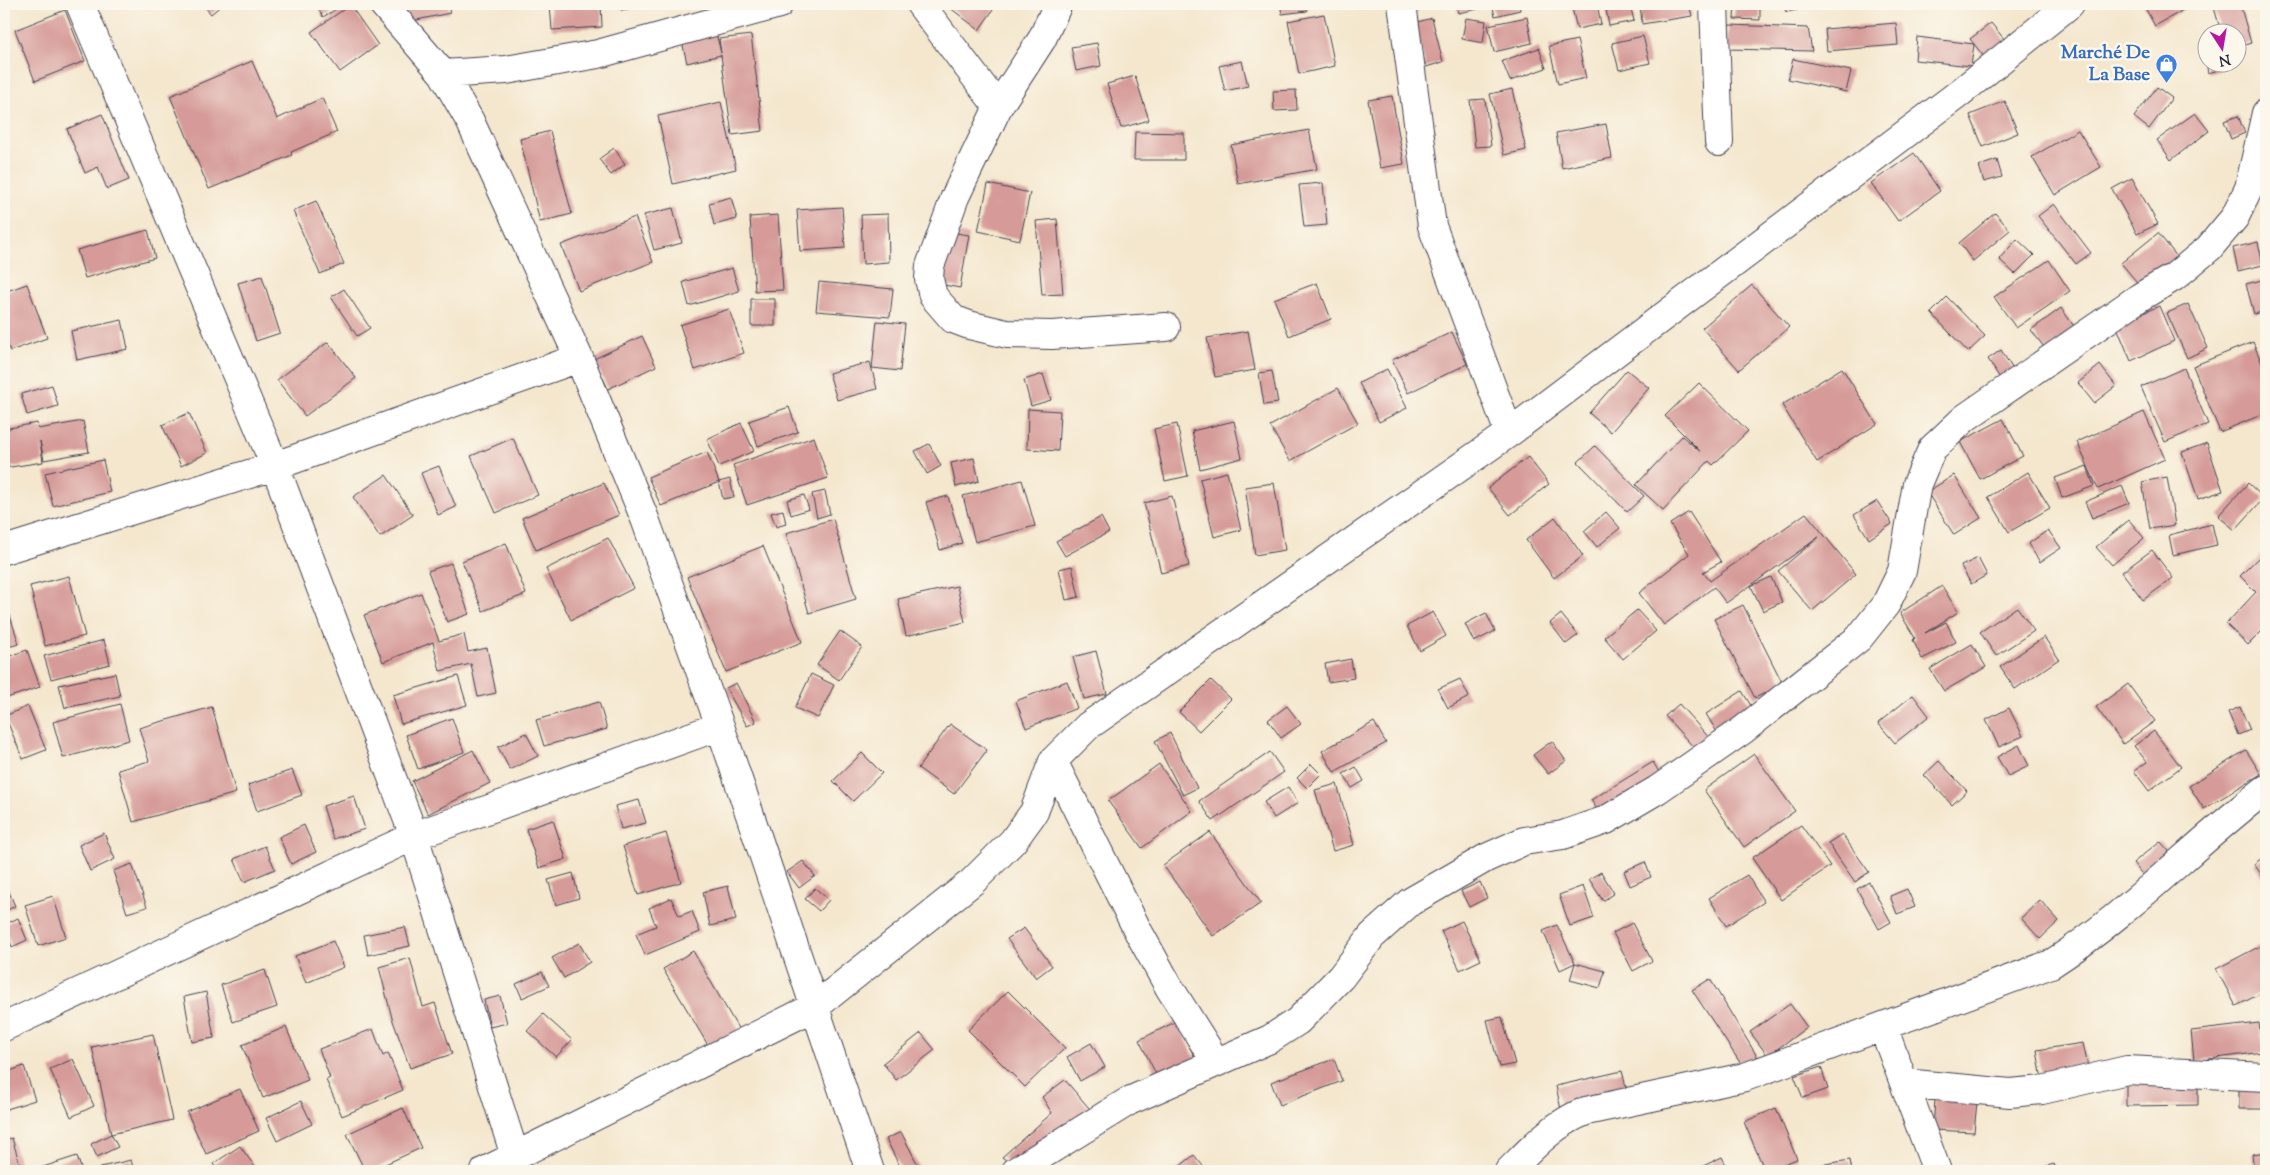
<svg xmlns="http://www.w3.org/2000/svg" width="2270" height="1175" font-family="'Sorts Mill Goudy',serif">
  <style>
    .building { fill: #d69b99 }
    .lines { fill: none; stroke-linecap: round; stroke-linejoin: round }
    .street-casing { stroke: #424051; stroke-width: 30 }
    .street { stroke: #fff; stroke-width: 28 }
    .labels { text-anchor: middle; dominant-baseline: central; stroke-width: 5; stroke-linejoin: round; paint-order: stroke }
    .shop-label { font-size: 19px; font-weight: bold; fill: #366cbe; stroke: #fbf7ec; text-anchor: end }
  </style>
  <rect width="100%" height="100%" fill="#fbf7ec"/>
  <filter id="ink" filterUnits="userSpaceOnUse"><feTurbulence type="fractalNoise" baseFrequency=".02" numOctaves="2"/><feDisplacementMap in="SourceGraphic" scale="10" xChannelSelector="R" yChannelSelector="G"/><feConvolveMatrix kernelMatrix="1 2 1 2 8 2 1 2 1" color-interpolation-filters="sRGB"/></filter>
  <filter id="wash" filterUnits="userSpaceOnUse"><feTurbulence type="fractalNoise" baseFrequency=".0096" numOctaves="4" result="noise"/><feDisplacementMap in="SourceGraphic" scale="20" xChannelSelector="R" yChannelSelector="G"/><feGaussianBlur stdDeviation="1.12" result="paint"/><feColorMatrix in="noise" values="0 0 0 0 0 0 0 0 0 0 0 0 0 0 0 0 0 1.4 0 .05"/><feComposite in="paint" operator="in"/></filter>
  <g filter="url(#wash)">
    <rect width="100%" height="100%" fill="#f4e7ce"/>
    <g id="blocks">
      <path class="building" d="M202,4h21l-12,10z
        M315,4h30l-22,13z
        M403,4h45l2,9 -43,9z
        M550,4h51l1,23 -50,3z
        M620,4h32v1l-31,5z
        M945,4h38l10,6 -14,20z
        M1280,4h26l1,7 -25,3z
        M1456,4h30l1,3 -29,6z
        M1492,4h27l1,6 -25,6z
        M1571,4h26l4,20 -24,5z
        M1605,4h25l4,17 -25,5z
        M1640,4h49l3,12 -50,8z
        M1735,4h25v16l-26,-1z
        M1784,4h37v1l-35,7z
        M2143,4h51l-39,22z
        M2213,4h27l11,39 -13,4v-15h-17z
        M350,5l28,40 -38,27 -29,-40z
        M65,10l20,51 -50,20 -20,-51z
        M1324,14l11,52 -36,8 -11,-53z
        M1527,17l5,26 -38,9 -6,-27z
        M1432,18l11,44 -17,5 -12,-44z
        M1466,18l20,3 -3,22 -21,-4z
        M1896,23l2,22 -71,6 -2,-22z
        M1991,23l18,22 -21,17 -14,-18 -3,22 -56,-6 2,-23 57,7 -4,-5z
        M1729,25l79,3 4,23 -86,-2z
        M715,29l6,24 -2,-14 32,-4 12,96 -31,4 -11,-80 -34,8 -6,-26z
        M1643,36l7,27 -31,7 -7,-27z
        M1577,40l9,38 -28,6 -9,-38z
        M1097,43l4,23 -25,5 -5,-24z
        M1539,48l7,20 -36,13 -8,-20z
        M2208,51v11h9l2,8 -11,3 -4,-21z
        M1793,59l58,12 -5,21 -58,-13z
        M252,61l25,58 45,-21 15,34 -46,20 1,3 -83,34 -39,-93z
        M1242,61l6,25 -23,5 -6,-25z
        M1135,76l14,44 -28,8 -14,-44z
        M2157,87l15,11 -23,31 -15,-12z
        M1512,89l14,61 -22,5 -14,-61z
        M1296,90l1,20 -23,1 -1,-20z
        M1392,96l12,68 -24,4 -12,-68z
        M1485,99l6,47 -16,1 -5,-47z
        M2005,101l13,32 -35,14 -13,-32z
        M721,102l15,67 -63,15 -15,-68z
        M2195,113l14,18 -38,29 -14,-20z
        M102,114l27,66 -22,9 -9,-22 -13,6 -18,-44z
        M2238,116l7,17 -14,6 -7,-18z
        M1606,124l6,34 -50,10 -6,-35z
        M1309,130l8,39 -79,15 -7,-39z
        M2078,130l23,37 -46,28 -23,-38z
        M550,131l22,83 -32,8 -20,-83z
        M1135,132l49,1v27h-50z
        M614,148l11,16 -14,11 -12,-16z
        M1914,153l26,38 -42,30 -27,-38z
        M1997,160l5,17 -18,5 -5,-16z
        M2132,178l26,46 -21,10 -25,-45z
        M1323,183l4,42 -23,2 -5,-42z
        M988,184l42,9 -10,47 -42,-9z
        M731,197l6,22 -23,6 -5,-22z
        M316,201l28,63 -24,10 -27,-63z
        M2054,204l37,49 -15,11 -38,-48z
        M842,207l3,41 -45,3 -3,-41z
        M673,208l9,35 -28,7 -10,-35z
        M1995,213l15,17 -37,31 -14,-18z
        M888,214l1,48 -26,2 -2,-49z
        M778,215l5,75 -28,1 -5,-74z
        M635,217l18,45 -74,29 -18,-46z
        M1057,219l6,75 -21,1 -6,-74z
        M148,230l7,28 -70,20 -8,-28z
        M949,232l20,3 -9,53 -21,-4z
        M2158,233l20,25 -37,29 -20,-24z
        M2017,239l17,16 -19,19 -16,-15z
        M2258,242l5,23 -25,6 -5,-23z
        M2049,260l21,31 -54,37 -22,-31z
        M732,268l7,23 -50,15 -6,-24z
        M262,276l18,57 -24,8 -18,-58z
        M2266,279v32l-12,3 -8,-30z
        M819,282l74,7 -3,28 -74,-6z
        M1317,283l14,36 -42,17 -15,-37z
        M27,284l20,54 -37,13 -6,-17v-42z
        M1752,285l37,42 -50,43 -37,-42z
        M344,289l26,39 -13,8 -26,-39z
        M1947,297l38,39 -17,16 -37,-39z
        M751,299h24v27h-24z
        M2188,304l20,44 -21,10 -20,-45z
        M2159,306l15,35 -43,20 -15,-36z
        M2061,308l15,21 -29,22 -16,-21z
        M729,309l15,44 -49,17 -15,-45z
        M122,320l6,29 -51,11 -6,-29z
        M877,321l28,3 -5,47 -28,-3z
        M1248,331l7,39 -40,7 -8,-39z
        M1452,332l15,32 -59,29 -16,-33z
        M642,336l14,30 -48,23 -14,-30z
        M328,342l28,36 -51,38 -28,-36z
        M2253,342l13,31v40l-46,19 -27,-66z
        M2001,350l13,21 -13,9 -13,-21z
        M870,362l7,27 -40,11 -8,-27z
        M2100,365l16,21 -22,17 -16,-20z
        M1842,368l35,56 -60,38 -35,-57z
        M2184,368l24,56 -43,18 -24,-55z
        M1387,369l20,39 -28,14 -20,-39z
        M1627,370l22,18 -38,44 -22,-19z
        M1272,371l6,32 -14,2 -5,-32z
        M1043,374l8,26 -20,6 -7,-26z
        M1699,383l49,48 -35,34 -4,-4 -46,49 -27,-25 46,-49 19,16 -36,-36z
        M52,385l6,21 -31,9 -6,-21z
        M1338,388l20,35 -68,38 -20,-35z
        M789,407l9,25 -40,14 -9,-25z
        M1028,409l32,2 -2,40 -31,-2z
        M2144,412l21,47 -67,30 -21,-47z
        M189,413l18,40 -26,13 -19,-41z
        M2003,419l20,37 -43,23 -20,-37z
        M83,421l6,31 -45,8 -4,-19 3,21 -39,6v-39l33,-6 1,6z
        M1234,421l8,37 -42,11 -8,-38z
        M741,423l13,28 -35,15 -12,-27z
        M1177,424l11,52 -23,5 -11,-52z
        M814,437l14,41 -81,27 -14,-40z
        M513,438l25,57 -42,18 -25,-57z
        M2207,443l16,48 -25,8 -16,-47z
        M929,444l12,22 -14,8 -12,-23z
        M1595,446l49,50 -17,16 -49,-50z
        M707,452l12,30 -58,24 -13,-29z
        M1528,457l21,27 -39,31 -22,-27z
        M974,458l5,23 -23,6 -5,-24z
        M103,460l7,32 -57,14 -8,-33z
        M439,466l17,41 -18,8 -17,-42z
        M2087,466l7,20 -32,12 -7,-20z
        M1227,472l14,58 -27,7 -14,-58z
        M2028,472l22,36 -41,24 -21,-35z
        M386,475l27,40 -33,22 -27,-40z
        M1954,475l27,43 -27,17 -27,-43z
        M2167,477l8,48 -25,4 -8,-47z
        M730,479l4,18 -11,2 -4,-17z
        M1022,480l13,46 -60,16 -12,-46z
        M604,483l15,32 -83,35 -14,-32z
        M1274,483l11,67 -30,5 -10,-68z
        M2248,483l16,15 -29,32 -17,-14z
        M2122,486l7,17 -37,15 -7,-16z
        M825,491l5,23 -13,4 -5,-24z
        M804,495l5,14 -18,6 -4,-15z
        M948,496l14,47 -22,7 -14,-48z
        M1172,496l17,70 -28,7 -17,-70z
        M1877,501l15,23 -23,15 -15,-24z
        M783,510l3,14 -10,3 -5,-14z
        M1606,512l14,16 -23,19 -13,-16z
        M1689,512l32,50 -18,10 7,9 96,-68 50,61 -44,37 -34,-40 41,-34 -93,66 -12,-16 -50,38 -25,-32 50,-39 -19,-30z
        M1101,517l8,15 -44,24 -9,-15z
        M1555,517l28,39 -29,22 -28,-38z
        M833,519l23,80 -47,14 -23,-80z
        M2129,520l15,18 -32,27 -16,-18z
        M2212,524l5,21 -44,10 -4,-20z
        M2048,530l13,18 -21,14 -12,-18z
        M608,538l26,50 -63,32 -25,-51z
        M506,543l20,51 -43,17 -21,-50z
        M763,546l39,96 -76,30 -39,-95z
        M2152,550l21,28 -30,22 -21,-28z
        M2264,552l2,2v73l-18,18 -22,-21 30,-32 -16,-16z
        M1978,558l9,17 -16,9 -10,-18z
        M451,563l18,51 -22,8 -19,-51z
        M1072,566l7,31 -13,3 -7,-31z
        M69,576l16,60 -40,10 -15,-60z
        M1771,577l11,25 -19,9 -12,-25z
        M957,586l8,36 -59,14 -8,-37z
        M1942,586l16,26 -33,21 21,-11 10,20 -34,17 -9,-19 2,-2 -15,-25z
        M421,593l18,48 25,-7 4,18 19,-4 9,45 -18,4 -7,-33 -31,7 -7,-29 -50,20 -19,-47z
        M4,597l15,47 -15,4z
        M1743,605l40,79 -28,14 -41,-79z
        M2017,607l17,24 -38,25 -16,-24z
        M1637,610l19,21 -33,28 -19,-22z
        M1433,612l13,24 -26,15 -13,-25z
        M1486,613l9,18 -21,11 -9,-18z
        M1561,614l17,21 -12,9 -16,-21z
        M840,631l22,16 -23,33 -22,-15z
        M2044,637l15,22 -44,30 -15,-22z
        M104,640l6,24 -59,15 -7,-23z
        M1972,644l14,23 -42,24 -14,-22z
        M27,650l13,37 -36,12v-41z
        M1096,651l11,43 -23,5 -11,-42z
        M1351,659l3,19 -26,4 -3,-18z
        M115,673l5,23 -55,12 -6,-23z
        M811,674l23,11 -16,33 -23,-10z
        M458,676l9,29 -66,19 -8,-29z
        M1460,679l9,18 -21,11 -10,-19z
        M1211,680l20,19 -32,32 -20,-19z
        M1067,681l10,27 -51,20 -10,-27z
        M736,683l20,39 -9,4 -21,-38z
        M2128,684l27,37 -32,23 -27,-37z
        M1742,691l11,18 -36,23 -11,-18z
        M1913,695l16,21 -34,27 -17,-20z
        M599,702l8,27 -63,17 -8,-26z
        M120,704l9,36 -66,18 -10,-36z
        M1679,704l33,37 -13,12 -34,-37z
        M28,706l18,44 -23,9 -18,-43z
        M1287,706l14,18 -20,14 -13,-18z
        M212,707l24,86 -103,29 -15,-52 31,-9 -10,-33z
        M2240,707l10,23 -12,5 -10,-23z
        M2009,708l14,28 -24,11 -13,-27z
        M452,718l12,34 -46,17 -12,-34z
        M1374,722l12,21 -52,29 -12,-21z
        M950,724l37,26 -33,44 -36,-26z
        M2154,731l27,36 -32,24 -15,-20 13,-9 -13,-16z
        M526,733l12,23 -28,14 -12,-23z
        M1170,733l27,55 -14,7 -28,-54z
        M1552,741l14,20 -18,13 -15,-19z
        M2019,745l10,21 -21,10 -11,-19z
        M473,750l17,33 -62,31 -16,-33z
        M2246,750l15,24 -57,35 -15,-23z
        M1270,752l14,20 -71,49 -14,-20z
        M862,753l20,20 -29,28 -20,-20z
        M1754,754l41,57 -51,36 -40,-57z
        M1939,761l28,30 -15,14 -28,-30z
        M1653,762l9,15 -62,37 -9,-14z
        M1159,764l33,47 -50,37 -34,-47z
        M1311,764l10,10 -14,14 -10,-10z
        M1356,767l8,14 -12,7 -9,-14z
        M292,770l10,25 -45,16 -9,-26z
        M1337,784l17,61 -21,6 -18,-61z
        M1288,787l10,16 -24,15 -10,-16z
        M354,796l11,33 -32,10 -10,-33z
        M639,800l7,23 -25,6 -6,-23z
        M553,820l13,39 -27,9 -13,-39z
        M304,825l12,27 -25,12 -12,-27z
        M1801,825l29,41 -49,34 -29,-42z
        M1210,832l51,71 -48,33 -50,-71z
        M104,833l11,26 -25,12 -11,-26z
        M666,833l15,49 -43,13 -15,-49z
        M1842,834l27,38 -14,10 -27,-39z
        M2160,841l14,16 -28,22 -13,-16z
        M265,846l10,23 -31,13 -10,-23z
        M2266,855v26l-12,-17z
        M803,861l12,15 -16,12 -12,-16z
        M1645,862l6,15 -21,9 -6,-15z
        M132,864l15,43 -20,6 -14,-42z
        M1601,872l13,21 -11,8 -14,-22z
        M573,873l6,25 -23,7 -8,-25z
        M1747,875l17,27 -38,24 -17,-28z
        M4,880l11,26 -11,6z
        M1480,882l7,16 -18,9 -8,-16z
        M1869,882l22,40 -12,7 -22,-40z
        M728,886l8,34 -26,6 -7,-34z
        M1583,886l11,32 -24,8 -11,-31z
        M815,888l14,12 -10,11 -14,-12z
        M1907,889l8,18 -18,7 -7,-18z
        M53,896l13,41 -28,9 -13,-41z
        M671,898l8,18 13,-5 8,21 -55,23 -9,-21 20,-8 -7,-18z
        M2040,900l19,21 -19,18 -19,-21z
        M18,918l9,22 -15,7 -8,-22z
        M1462,921l19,39 -21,10 -19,-39z
        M1632,923l20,38 -19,10 -20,-38z
        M1557,925l18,38 30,8 -5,17 -30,-8 5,-17 -15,7 -17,-39z
        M405,927l5,19 -42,9 -4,-20z
        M1024,928l28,38 -16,12 -29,-39z
        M333,941l11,26 -38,16 -11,-27z
        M579,943l11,19 -26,16 -12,-20z
        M2266,943v48l-30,15 -20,-37z
        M693,951l46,79 -30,17 -46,-78z
        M410,958l13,49 12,-4 17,51 -42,14 -18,-50 -13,-51z
        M265,970l12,37 -44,15 -12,-37z
        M542,972l7,14 -27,12 -6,-14z
        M1710,979l53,87 -20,1 -51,-77z
        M1008,991l57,57 -40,39 -57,-57z
        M206,992l8,46 -22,4 -8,-45z
        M500,996l7,27 -17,4 -6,-27z
        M1790,1004l17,23 -39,29 -18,-24z
        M543,1014l29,26 -16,17 -29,-26z
        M1502,1017l13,47 -16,3 -12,-47z
        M1177,1021l18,37 -38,18 -18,-36z
        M2259,1023l4,29 -69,9 -3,-30z
        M286,1027l22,53 -45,18 -21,-53z
        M373,1029l10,27 5,-3 15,37 -61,26 -16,-36 4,-2 -11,-29z
        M921,1033l14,17 -39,30 -13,-17z
        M153,1034l19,86 -61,14 -19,-87z
        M1091,1043l14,24 -25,14 -13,-24z
        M2083,1043l6,29 -47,8 -5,-30z
        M73,1059l21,47 -23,11 -21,-48z
        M1334,1059l8,22 -62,24 -9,-23z
        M24,1066l11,34 -31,10v-37z
        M1821,1067l7,22 -25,9 -9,-22z
        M1622,1071l6,24 -67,15 -5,-24z
        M1065,1080l30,35 -79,53 -14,-11 50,-44 -10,-16z
        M2198,1083v22l-72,1v-22z
        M2239,1087h27v22h-27z
        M240,1089l19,42 -53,23 -19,-42z
        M1935,1099l42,3 -3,30 -41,-2z
        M301,1101l11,23 -35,17 -11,-23z
        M403,1108l18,40 -51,23h-5l-18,-37z
        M1776,1108l21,51 -32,12 -21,-49z
        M901,1132l19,37 -4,2h-14l-16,-32z
        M111,1134l7,13 -21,10 -6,-13z
        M12,1138l8,27 -16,5v-30z
        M240,1146l18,25h-40l-5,-7z
        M2266,1152v19h-12l-2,-17z
        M1194,1155l13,16h-33z
        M77,1156l5,15h-44l-1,-2z
        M1722,1157l7,14h-30l-2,-2z
        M131,1160l3,11h-32l-1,-4z
        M1850,1160l2,11h-64v-1z
        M2054,1164l2,7h-27z"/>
    </g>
  </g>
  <g filter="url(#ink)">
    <use href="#blocks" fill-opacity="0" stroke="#424051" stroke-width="1"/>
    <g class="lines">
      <defs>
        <path id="street" d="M80,4l195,462 139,370 101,320
          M383,4l60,70 27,47 109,237 66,161 75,207 150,445
          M920,4l78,103
          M1058,4l-16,35 -44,68 -43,90 -25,69 -1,13 4,17 20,23 16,6 38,9 45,1 114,-8
          M1402,4l30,222 77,207
          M1714,4l5,138
          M443,74l63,-4 92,-16 181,-50
          M4,550l271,-84 304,-108
          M1053,761l85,170 31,56 47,75
          M4,1027l410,-191 306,-110
          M1883,1027l54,144
          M1904,1083l106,10 32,-3 85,-20 139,7
          M485,1171l331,-165 156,-124 41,-41 21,-29 19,-51 35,-35 421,-293 448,-338 113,-91
          M1016,1171l113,-70 141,-62 28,-18 43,-44 31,-41 38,-34 76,-44 38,-17 39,-6 43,-15 51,-30 86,-60 116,-92 27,-34 16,-33 15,-87 15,-35 33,-31 175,-121 34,-20 35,-29 26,-31 14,-29 17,-75
          M1509,1171c24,-24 44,-47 77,-60l159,-34 306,-113c78,-50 142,-119 215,-175"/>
      </defs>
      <use href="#street" class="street-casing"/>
      <use href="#street" class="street"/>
    </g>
  </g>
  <defs>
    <symbol id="shop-pin" viewBox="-11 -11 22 30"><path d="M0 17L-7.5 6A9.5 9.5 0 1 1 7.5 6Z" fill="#3f7fe0" stroke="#fbf7ec"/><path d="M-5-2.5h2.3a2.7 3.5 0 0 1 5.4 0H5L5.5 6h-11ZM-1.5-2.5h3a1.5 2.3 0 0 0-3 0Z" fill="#fff"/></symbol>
  </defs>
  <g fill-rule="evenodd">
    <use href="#shop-pin" x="2154" y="52" width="25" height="34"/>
  </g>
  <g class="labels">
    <g class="shop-label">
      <text x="2150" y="53">Marché De<tspan x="2150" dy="22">La Base</tspan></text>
    </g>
  </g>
  <rect width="2270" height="1175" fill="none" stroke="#fbf7ec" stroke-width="20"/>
  <g transform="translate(2222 48) rotate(168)"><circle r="24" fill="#fbf7ec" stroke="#a4a2a5"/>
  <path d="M0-4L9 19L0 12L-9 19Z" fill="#b5179e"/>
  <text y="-8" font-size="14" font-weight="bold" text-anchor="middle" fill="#22223b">N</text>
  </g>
</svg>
